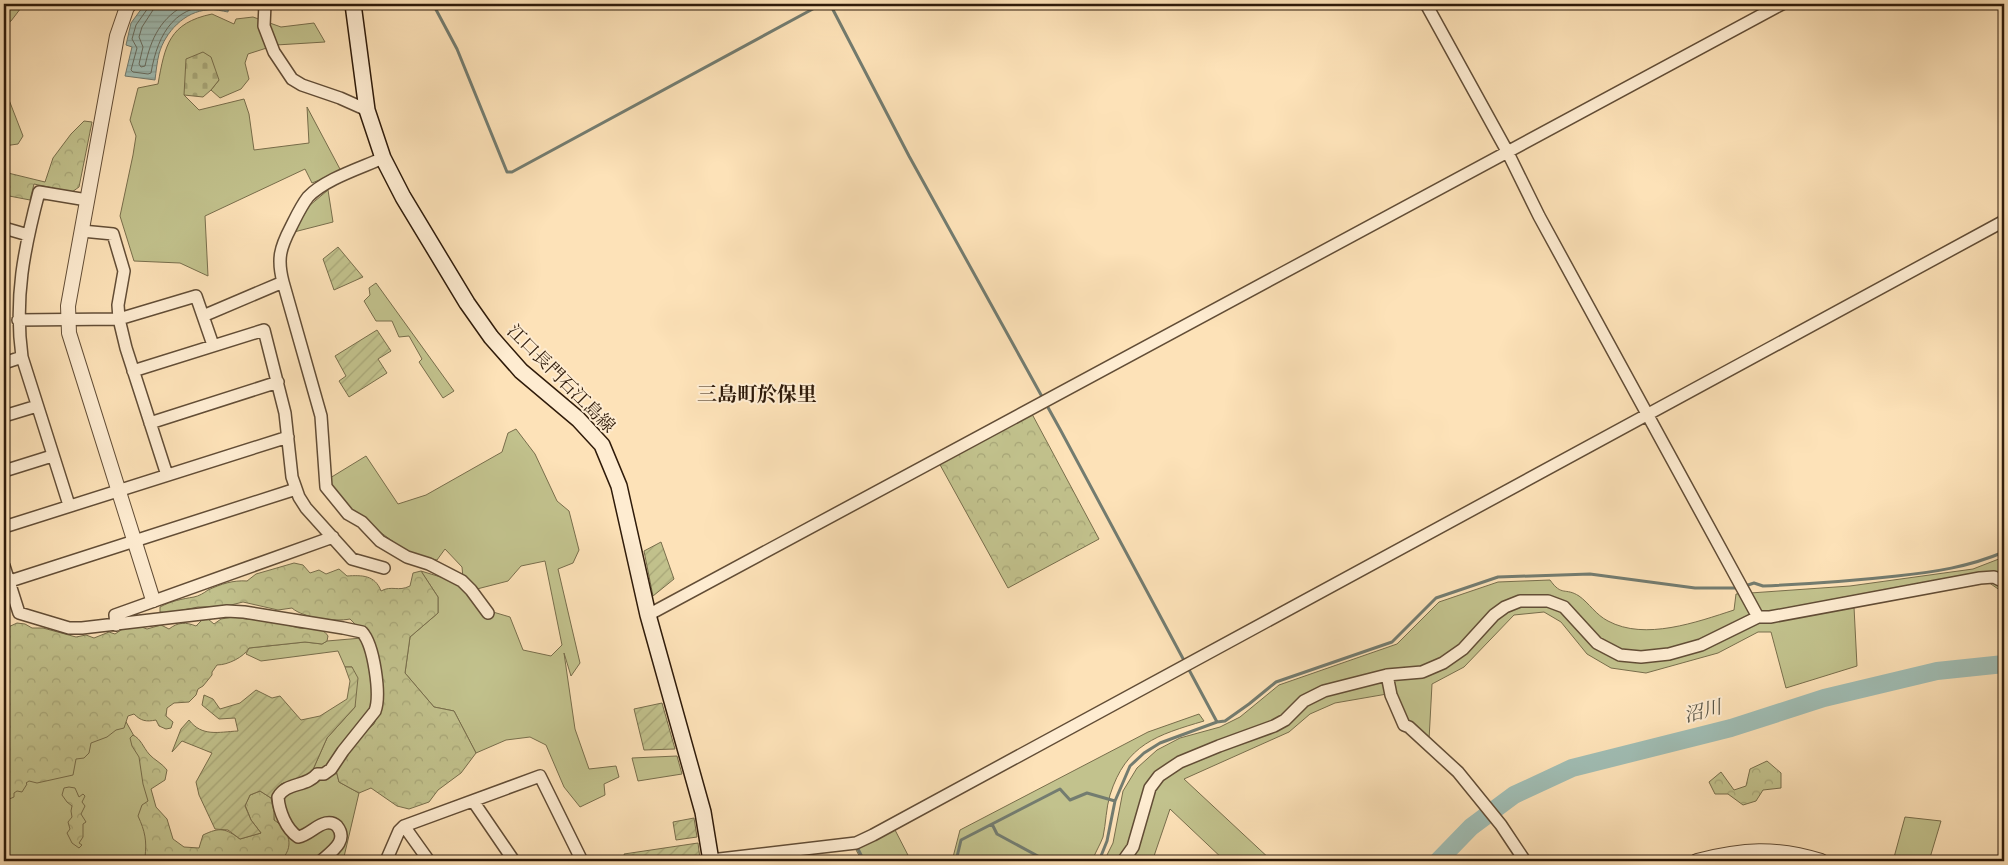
<svg xmlns="http://www.w3.org/2000/svg" width="2008" height="865" font-family="'Sorts Mill Goudy','Noto Serif JP',serif">
  <style>
    .grass { fill: #c2c28d; stroke: #786e4c }
    .forest { fill: url(#forest-crowns); stroke: #786e4c }
    .cemetery { fill: url(#cemetery-stones); stroke: #786e4c }
    .garden { fill: url(#garden-furrows); stroke: #786e4c }
    .water { fill: url(#water-rules); stroke: #737c70 }
    .lines { fill: none; stroke-linecap: round; stroke-linejoin: round }
    .shore { stroke: #686c5f; stroke-width: 1 }
    .stream { stroke: #737c70; stroke-width: 3 }
    .river { stroke: #a0bdb4; stroke-width: 18 }
    .minor-casing { stroke: #624d36; stroke-width: 14 }
    .tertiary-casing { stroke: #624d36; stroke-width: 16 }
    .secondary-casing { stroke: #2f1b0a; stroke-width: 18 }
    .minor { stroke: #feecd1; stroke-width: 11 }
    .tertiary { stroke: #feecd1; stroke-width: 14 }
    .secondary { stroke: #feecd1; stroke-width: 15 }
    .labels { text-anchor: middle; dominant-baseline: central; stroke-width: 4; stroke-linejoin: round; paint-order: stroke }
    .street-label { font-size: 18px; fill: #2f1b0a; stroke: #feecd1 }
    .water-label { font-size: 19px; font-style: italic; fill: #575446; stroke: #feecd1 }
    .quarter-label { font-size: 20px; font-weight: bold; fill: #2f1b0a; stroke: #feecd1 }
  </style>
  <defs>
    <pattern id="forest-crowns" width="20" height="18" patternUnits="userSpaceOnUse" patternTransform="scale(1.25)"><rect width="20" height="18" fill="#c2c28d"/><path d="M2 6a3 3 0 1 1 6 0M12 15a3 3 0 1 1 6 0" fill="none" stroke="#a7a678"/></pattern>
    <pattern id="cemetery-stones" width="16" height="16" patternUnits="userSpaceOnUse" patternTransform="scale(1.25)"><rect width="16" height="16" fill="#c2c28d"/><path d="M2 7V4a2 2 0 0 1 4 0v3zM10 15v-3a2 2 0 0 1 4 0v3z" fill="#a7a678"/></pattern>
    <pattern id="garden-furrows" width="10" height="10" patternUnits="userSpaceOnUse" patternTransform="scale(1.25)"><rect width="10" height="10" fill="#c2c28d"/><path d="M-1 1l2-2M0 10L10 0M9 11l2-2" fill="none" stroke="#a7a678"/></pattern>
    <pattern id="water-rules" width="6" height="5" patternUnits="userSpaceOnUse" patternTransform="scale(1.25)"><rect width="6" height="5" fill="#a0bdb4"/><path d="M0 2.5h6" fill="none" stroke="#8aa299"/></pattern>
  </defs>
  <rect width="100%" height="100%" fill="#fde2b8"/>
  <filter id="stains"><feTurbulence type="fractalNoise" baseFrequency=".004" numOctaves="4"/><feColorMatrix values="0 0 0 0 .2 0 0 0 0 .09 0 0 0 0 .02 0 0 0 .5 -.17"/></filter>
  <radialGradient id="worn" r=".72"><stop offset=".6" stop-color="#630" stop-opacity="0"/><stop offset="1" stop-color="#630" stop-opacity=".3"/></radialGradient>
  <path class="grass" d="M4,4h20l-13,17 -7,4z
    M212,14l22,10 2,-5 17,-2 28,10 33,-4 11,19 -49,3 -28,9 -3,9 4,16 -8,10 -21,9 -9,-8 8,-10 -35,15 15,15 45,-11 5,15 5,36 55,-7 -2,-36 34,64 -29,12 -7,-14 -100,47 3,60 -28,-13 -46,-2 -14,-45 13,-61 3,-19 -6,-16 8,-32 20,-4c7,-39 11,-61 54,-70z
    M4,87l19,49 -5,8 -14,2z
    M328,190l5,32 -39,10 15,-26z
    M376,283l78,108 -11,7 -24,-36 3,-3 -13,-23 -10,1 -7,-16h-16l-12,-20 6,-6 -1,-7z
    M516,429l19,25 22,47 12,10 10,39 -6,13 -15,6 22,94 -9,13 -7,-23 11,76 14,40 27,-3 3,11 -15,7 1,11 -25,12 -16,-20 -18,-42 -16,-8 -24,3 -30,13 -22,-42 -20,-4 -29,-34 5,-36 28,-24v-16l-17,-26 36,11 29,35 7,-5 17,5 13,33 28,6 11,-11 -17,-84 -24,5 -13,15 -31,8 -14,-11 -1,-11 -17,-18 -8,11 -27,-6 -60,-44 -16,-19 -4,-13 36,-22 32,48 28,-9 76,-43 6,-19z
    M2004,557v36l-16,-11 -134,25 3,59 -71,22 -15,-56h-13l-40,21 -72,20 -35,-5 -24,-14 -26,-32 -17,-10 -30,3 -50,52 -32,17 -3,56 -23,-20 -19,-26 -52,9 -25,11 -21,18 -105,47 88,82h-47l-55,-52 -17,50 -2,2h-47l9,-18 10,-52 14,-23 20,-18 23,-12 40,-11 20,-10 39,-32 118,-41 42,-42 59,-20 52,-2c12,17 15,7 29,16 10,7 17,19 29,25 37,20 89,1 126,-11l2,-16 114,-8 123,-17z
    M362,638l12,42v25l-38,65 3,12 20,11 -16,68h-63l-9,-63 10,-14 30,-10 16,-36 28,-31 -3,-40h-7l-7,-16 -77,10 -15,-7 3,-6 56,-6 17,2 5,-3z
    M120,711l28,50 1,100h-145v-89z
    M1199,714l5,7c-47,14 -78,23 -94,74 -4,13 -4,28 -7,42 -3,8 -8,16 -11,24h-140l8,-31 188,-98z
    M677,756l5,18 -44,7 -6,-23z
    M1905,817l36,4 -12,40h-36z
    M894,828l17,33h-49l-7,-13z"/>
  <path class="forest" d="M84,121l8,1 -13,65 -7,5 -38,-8 -4,16 -26,-5v-23l41,10 8,-24 18,-24z
    M1032,414l67,125 -91,49 -69,-125z
    M294,563l9,2 7,8 9,-3 7,4 13,-5 8,7c15,-1 28,-1 34,15 11,-6 17,1 29,-5l3,-13 8,-2 17,26v16l-28,24 -5,36 29,34 20,4 22,42 -15,20 -23,17 -9,12 -20,7 -12,-3 -26,-18 -12,5 -20,-11 -3,-12 12,-22 26,-24 6,-14 -8,-69 -4,-12 -11,-3 -7,-7c-15,3 -47,-1 -58,-11l-14,2 -35,-8 -20,5h-25l-30,6 -8,-1v-5c11,-6 22,-8 34,-10 5,-1 10,-4 14,-7 13,-6 25,-10 39,-9l9,-7z
    M233,617c16,3 32,3 48,6 6,1 12,4 18,5 11,2 21,-4 29,8l-1,5 -5,3 -17,-2 -56,6c-5,9 -21,17 -32,17l-5,7v3l-9,11 -5,3 -2,6 -7,7 -15,1 -7,5 -1,8 7,6 -2,6 -5,1 -7,-3 -3,-6c-10,2 -15,1 -22,-6l-6,2 -4,12 -8,2 -9,7 -16,6 -2,10 -5,5 -8,1 -3,16 -36,8 -8,-2 -3,2 1,1 -5,8 -5,-1 -3,2v4l-7,3 -3,-2v-169l13,-6 8,1 7,4h11l33,9 10,-2 8,3 15,-6 6,2 9,-6 15,-2 8,3 14,-4 8,4c9,-7 17,-7 27,-3l6,-6 6,-1 6,5 7,-5z
    M133,735c8,4 10,12 16,19 5,6 13,9 18,16l-2,10 -14,9 5,18 11,12 6,20 11,8 15,1 4,-13c17,-8 22,-7 37,4l21,-6 -10,-13 -6,-15 5,-10 10,-4 11,7 3,14v8c16,10 21,28 6,41h-148l8,-5 5,1c2,-16 0,-26 -7,-41l4,-11 6,-4 -5,-17 -4,-27 -7,-11 -2,-8z
    M1767,761l14,12v15l-18,2 -7,11 -13,4 -15,-11h-13l-6,-12 12,-10 13,18 12,-4 4,-17z
    M69,787l6,1 4,9 4,-3 2,2 -3,6 3,4 -4,8 5,8 -3,2v13l-4,6 3,2 -3,3 -7,-5 -5,-10 3,-4 -2,-7 4,-5 -1,-6 1,-5 -5,-4 -5,-7 2,-7z"/>
  <path class="cemetery" d="M203,52l8,5 8,23 -8,10 -8,7 -19,-2 2,-36z"/>
  <path class="garden" d="M338,247l25,30 -29,13 -11,-31z
    M377,330l14,21 -13,8 9,14 -38,24 -10,-16 7,-5 -11,-20z
    M661,542l13,37 -21,17 -9,-45z
    M345,667h7l6,11 -3,29 -28,31 -16,36 -30,10 -10,14 -11,-7 -10,4 -5,11 6,14 10,13 -21,6 -12,-9 -13,-1 -16,-34 -3,-13 16,-29 -30,-12 -10,11 9,-23 8,-9c13,17 29,12 49,11l-3,-13 -16,1 -17,-14 2,-10 9,4 7,10 20,-6 16,-13 16,8 8,-2 21,24 19,-4 27,-17 3,-18z
    M662,703l13,46 -31,1 -10,-41z
    M694,818l3,19 -21,3 -3,-18z
    M698,843l2,16 -12,2h-62l-2,-7z"/>
  <path class="water" d="M145,4h84l-1,8c-6,-1 -13,-3 -20,-2 -23,1 -43,22 -49,44 -2,8 -3,18 -4,26l-30,-4 7,-29 -6,-2 5,-22z"/>
  <g class="lines">
    <path class="shore" d="M148,4v4l-12,17 -4,14 5,9 -6,22 2,2 15,2 3,-1c7,-41 25,-71 71,-67l2,-2
      M155,4l-2,6 -11,17 -3,10 4,10 -4,17 2,3 4,-1c6,-28 16,-49 42,-62"/>
    <path class="stream" d="M433,4l24,45 50,123h5l310,-168
      M830,4l79,152 152,275 156,291
      M1745,586l9,-3 9,3c45,-2 89,-5 134,-10 38,-4 71,-9 107,-24
      M992,824l5,10 50,27
      M857,847l7,14
      M956,861l5,-21 99,-51 10,11 17,-7 28,8
      M1099,861l8,-20 8,-40 15,-35 14,-13 16,-10 57,-21 8,-1 24,-17 27,-22 116,-40 44,-44 62,-21 92,-3 105,14h44"/>
    <path class="river" d="M1438,861l33,-34 43,-32 58,-27 159,-40 93,-30 113,-27 67,-7"/>
    <defs>
      <path id="minor" d="M265,4l-1,22 10,26 18,27 10,6 38,13 27,12
        M1426,4l81,147 32,65 219,401
        M383,158c-22,10 -58,21 -75,39 -7,9 -12,20 -17,30 -11,21 -14,32 -8,55l38,134 5,71 22,27 14,8 18,19 27,16 22,7 33,17 9,9 17,23
        M4,228l24,7
        M82,231l31,3 11,37 -6,34 1,14 7,29 41,127
        M203,316l80,-34
        M18,320l101,-1 77,-23 17,49
        M4,363l18,-6
        M133,371l131,-41 21,83 7,64 7,20 7,11 46,51 32,9
        M4,416l33,-10
        M150,423l128,-41
        M4,471l48,-15
        M69,505l-47,-148c-8,-59 2,-108 17,-165l48,8
        M4,527l284,-90
        M4,566l15,47 50,15h13l145,-17 17,1 99,16 19,4c12,13 19,63 13,79l-32,40 -12,18 -7,5h-7c-10,13 -31,8 -39,23 1,14 8,32 20,40 11,-2 18,-12 28,-14 5,-1 8,0 11,3 12,15 -6,26 -16,35
        M4,583l292,-94
        M648,615l1134,-611
        M116,625l-1,-10 218,-78
        M1387,675l4,20 13,30 5,2 49,45 43,53 24,36
        M473,801l41,60
        M404,826l25,35
        M711,860l145,-17 17,-8 1131,-614
        M386,861l13,-30 5,-5 136,-50 42,85
        M1123,861l10,-14 17,-59 9,-12 21,-14 39,-16 55,-20 11,-6 19,-19 20,-10 63,-16 35,-3 21,-9 20,-14 31,-34 11,-8 15,-6h28l16,6 33,36 23,12 21,2 28,-3 32,-9 57,-28h12l210,-39 14,-1 10,5"/>
      <path id="tertiary" d="M130,4l-3,3 -10,29 -49,270 1,27 84,267
        M1697,861c46,-12 78,-14 124,0"/>
      <path id="secondary" d="M353,4l14,106 16,48 20,39 64,106 24,34 30,34 57,48 24,26 17,41 29,129 55,197 8,49"/>
    </defs>
    <use href="#minor" class="minor-casing"/>
    <use href="#tertiary" class="tertiary-casing"/>
    <use href="#secondary" class="secondary-casing"/>
    <use href="#minor" class="minor"/>
    <use href="#tertiary" class="tertiary"/>
    <use href="#secondary" class="secondary"/>
  </g>
  <g class="labels">
    <g class="street-label">
      <text transform="translate(560 380) rotate(45)">江口長門石江島線</text>
    </g>
    <g class="water-label">
      <text transform="translate(1703 713) rotate(-14)">沼川</text>
    </g>
    <g class="quarter-label">
      <text x="757" y="396">三島町於保里</text>
    </g>
  </g>
  <rect width="2008" height="865" fill="none" stroke="#fde2b8" stroke-width="20"/>
  <rect x="5" y="5" width="1998" height="855" fill="none" stroke="#2f1b0a" stroke-width="2.5"/>
  <rect x="10" y="10" width="1988" height="845" fill="none" stroke="#2f1b0a"/>
  <rect width="100%" height="100%" filter="url(#stains)"/>
  <rect width="100%" height="100%" fill="url(#worn)"/>
</svg>
